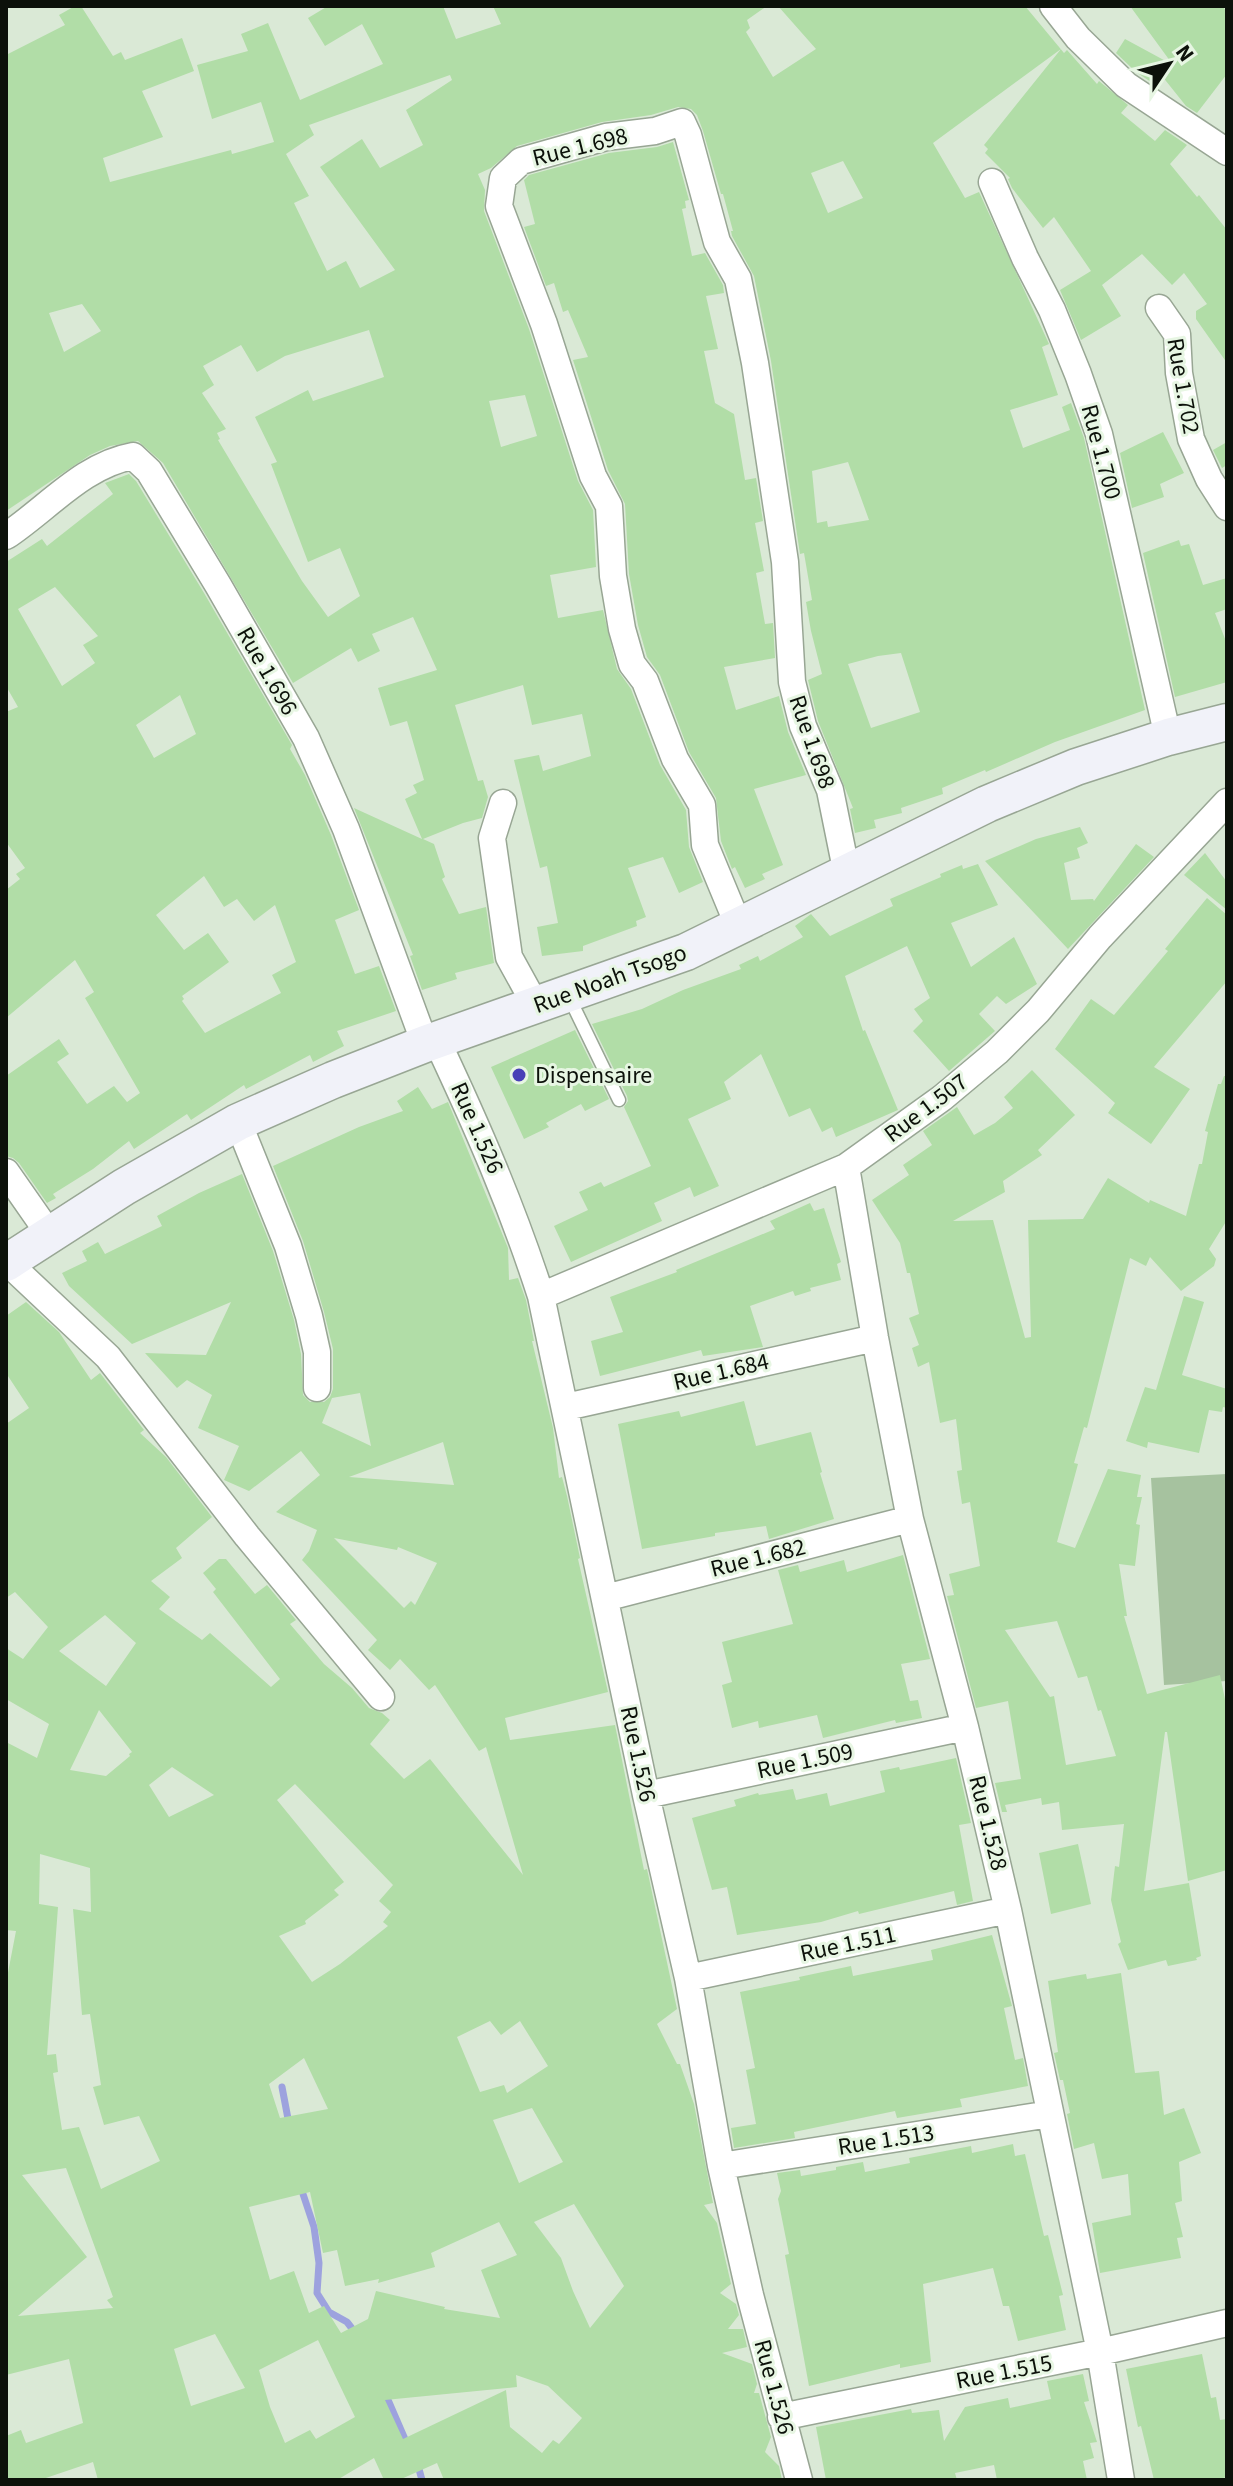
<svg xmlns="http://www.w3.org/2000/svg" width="1233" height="2486" font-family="'Source Sans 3',sans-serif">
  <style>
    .green { fill: #a6c29f }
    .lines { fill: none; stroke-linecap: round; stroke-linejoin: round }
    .stream { stroke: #9da2de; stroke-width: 7 }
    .building { fill: #b1dda7; fill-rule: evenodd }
    .service-casing { stroke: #98a694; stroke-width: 15 }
    .minor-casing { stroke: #98a694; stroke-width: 29 }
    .secondary-casing { stroke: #98a694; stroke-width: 39 }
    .service { stroke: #fff; stroke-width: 12 }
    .minor { stroke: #fff; stroke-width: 26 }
    .secondary { stroke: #f1f2f9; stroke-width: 36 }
    .poi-dot { fill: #4940b7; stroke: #e7f6e3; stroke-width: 3 }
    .labels { text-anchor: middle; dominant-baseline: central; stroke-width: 6; stroke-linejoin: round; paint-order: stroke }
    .street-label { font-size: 24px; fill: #0c110a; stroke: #e7f6e3 }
    .poi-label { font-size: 24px; fill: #0c110a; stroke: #e7f6e3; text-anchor: start }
  </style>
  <rect width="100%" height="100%" fill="#dae9d6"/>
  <path class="green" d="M1227,1474v207l-63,4 -13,-207z"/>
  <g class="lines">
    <path class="stream" d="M282,2087l7,37
      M301,2188l13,39 5,36 -2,30 12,19 18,10 10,13
      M385,2393l22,51
      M417,2462l5,18"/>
  </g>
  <path class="building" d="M75,6h6l32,50 8,-4 4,8 57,-22 12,33 -52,20 21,46 -60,21 7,24 121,-32 1,4 42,-12 -13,-40 -49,17 -15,-54 51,-14 -7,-17 27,-11 32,77 83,-36 -21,-40 -37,22 -17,-28 20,-12h115l13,33 45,-15 -8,-18h274l-20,14 3,8 -4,4 27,45 43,-28 -38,-43h247l39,47 3,-3 30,34 2,-3 29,24 -7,8 34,28 10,-11 22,15 -17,19 27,33 2,-2 28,35v133l-31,-44v-8l11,-7 -23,-31 -12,12 -30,-31 -40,31 19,31 -40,24 -21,-50 31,-19 -37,-54 -11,11 -31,-40 -4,-9 2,-1 -25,-25 3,-4 -4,-4 77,-96 -128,94 32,55 14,-6 70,152 -7,3 16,48 -48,15 13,38 47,-18 -8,-23 9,-4 13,35 61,272 -90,32 -69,30 -1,-2 -43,18 1,6 -42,14 1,5 -28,7 2,8 -21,5 -5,-24 3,-1 -35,-87 -10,-41 14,-6 -11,-43 -5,-29 6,-2 -8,-47 -4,1 -29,-193 -17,-85 -22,-40 -1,-5h2l-10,-37h-2l-18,-63 -6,-16 -6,-6 -13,-2 -27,8 -49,7 -85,24 -26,22 -13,6 7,16 -1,21 45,118 49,152 15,29 3,57 -46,8 8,43 45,-8 14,59 14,20 29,76 26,45 3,37 14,35 -24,11 -16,-36 -35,11 18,49 -10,4 1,5 -54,20v5l-41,5 -5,-29 21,-4 -11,-57 -7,2 -26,-108 25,-5 4,16 48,-15 -9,-42 -50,11 -9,-40 -68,20 23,76 5,-1 5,17 -6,21 -19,5 -40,16 11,5 11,33 -3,2 17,35 27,-7 8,56 -39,10 2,6 -35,11 -12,-34 3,-1 -59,-147 68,31 -17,-40 12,-6 -4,-8 11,-5 -17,-59 -17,5 -12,-38 59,-18 -24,-53 -41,17 8,17 -22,11 -7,-14 -58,35 -130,-220 -25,-22 -28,5 -20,9 -84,56v-456l59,-30 -6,-10zM450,75l2,5 -46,30 17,35 -43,23 -18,-29 -42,28 75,103 -35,18 -14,-27 -19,10 -33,-68 15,-7 -23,-42 28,-19 -5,-10zM843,161l20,37 -35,15 -17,-40zM82,304l19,27 -37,21 -15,-39zM369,330l15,47 -71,24 -5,-11 -53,27 22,45 -6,2 37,98 32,-14 20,48 -32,21 -26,-36 -84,-141 2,-1 -3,-6 9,-4 -24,-36 12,-8 -11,-19 38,-21 16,27 28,-16zM525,395l12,41 -36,11 -12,-46zM848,462l21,58 -41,7 -1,-6 -10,2 -5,-52zM901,653l19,59 -49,16 -23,-64 30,-8z
    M1130,6h92l5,6v62l-30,39 -11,-7 -28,-35 -7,11 -15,-10 -20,-19 9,-14 48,26z
    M673,142l16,58 -4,1 1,7 -4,1 10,47 13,-3 18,32 1,8 -18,3 12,53 -14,2 11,52 19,11 11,66 11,-2 7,43 -8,2 9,48 -8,2 9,51 8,-1 2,35 -51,9 12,43 43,-14 9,36 18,43 -52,14 29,76 -21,9 3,5 -20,9 -10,-21 -3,2 -11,-28 -5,-43 -27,-46 -29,-77 -13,-18 -9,-32 -9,-51 -4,-70 -17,-34 -35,-110 15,-3 -20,-47 -5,2 -9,-29 -8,3 -22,-59 11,-3 -11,-44 5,-5 80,-22 48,-6z
    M1163,432l21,41 -24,11 4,13 -32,11 -12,-55z
    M1227,442v23l-5,3 -9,-18z
    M129,474l7,7 68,112 88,152 -2,4 15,26 26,60 28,75 -24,10 20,54 24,-8 17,45 -59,20 7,15 -31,16 -3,-7 -64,34 -2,-4 -53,35 -4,-6 -53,35 -5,-8 -36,28 -40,25 3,4 -9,5 -28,-40 -6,-5 -7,-2v-80l53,-37 10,15 -12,8 30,42 27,-18 13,16 13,-9 -55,-95 9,-6 -19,-32 -69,58v-128l14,-11 -4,-5 9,-6 -19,-26v-130l12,-5 -12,-21v-124l36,-23 5,7 66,-52 -8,-11zM55,587l43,49 -15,9 12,18 -33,23 -44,-77zM180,695l16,39 -42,24 -18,-33zM204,876l20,31 13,-8 17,22 21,-16 21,57 -24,13 9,18 -76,40 -23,-32 2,-2 -2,-3 47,-34 -21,-29 -24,17 -28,-35z
    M1179,540l2,6 8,-2 14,41 24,-7v31l-12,4 12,31v38l-52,15 -32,-144z
    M1080,827l8,16 -11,5 3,10 -16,5 7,37 22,-1 1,2 42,-57 18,13 -86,92 -83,-88 51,-22z
    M1205,853l22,29v28l-43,-35z
    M978,864l20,41 -47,18 20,44 43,-30 23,47 -31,20 -9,-8 -18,18 16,17 -46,40 -36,-40 10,-10 -9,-12 16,-11 -23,-52 -62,30 18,55 2,-1 33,80 -62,27 -4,-10 -10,5 -12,-24 -21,9 -28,-63 -37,28 7,17 -43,20 31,67 -25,11 -4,-10 -36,16 8,18 -91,41 -17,-36 34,-16 -9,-18 22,-10 3,5 47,-21 -27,-59 4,-6 -1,-5 -35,-72 50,-15 41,-19 58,-21 -2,-4 19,-9 2,5 43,-24 -8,-11 16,-12 19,22 63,-30 -3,-7 51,-22 -1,-3 22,-9 1,4z
    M1207,898l20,17v66l-73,86 36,22 -39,55 -43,-31 7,-10 -60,-54 36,-50 23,16 54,-64 -3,-2z
    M575,1030l34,69 -24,12 -4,-7 -35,19 3,4 -25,12 -33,-72z
    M1032,1070l43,45 -37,35 4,5 -39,26 2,11 -52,29 40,-1 32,118 6,-1 -3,-117 55,-1 25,-41 41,25 1,-3 36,16 13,-52h3l6,-32 -3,-1 13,-47h3l3,-8h3v144l-18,29 7,10 -2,7 -33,25 -31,-34 -4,9 -16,-8 -43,170 -3,-1 -10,36 4,1 -21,78 18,6 33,-79 33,6 -4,22h5l-6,27 4,1 -5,41 -16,-2 8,52h-3l23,78 73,-19 7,34v161l-39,11 -21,-149h-2l-21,159 45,-8 12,73 -5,2 1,2 -29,6 -2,-6 -38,10 -10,-26 3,-2 -10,-42 4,-34 4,1 5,-43 -62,6 -3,-28 -17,3 -1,-7 -36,7 2,7h-5l-7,-29 26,-4 -13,-78 -32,7 -29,-112 7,-1 -5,-21 31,-8 -10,-64 -8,2 -5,-33 5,-1 -6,-51 -16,4 -11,-61 -11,5 -6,-19 7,-3 -10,-27 10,-4 -9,-41h-3l-7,-30 -28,-43 37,-25 -6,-10 29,-20 -9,-14 34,-24 17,28 21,-12 18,-15 -9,-11zM1057,1621l21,57 9,-2 11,35 3,-1 15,46 -50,9 -12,-69 -4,1 -45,-67z
    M418,1087l14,22 16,-7 60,146 1,32 9,-2 8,22 8,41h-2l21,87 6,50 3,-1 5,19 13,62 -2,1 30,133 -103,26 5,22 105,-15 29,145 3,-1 30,140 -20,15 20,40h3l14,40 19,99 -9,2 13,18 14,61 -11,9 16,11 3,11 -11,14h15l4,18 -25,6 30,11 5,20 -3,9h5l12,44 -6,15 14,14 3,14h-338l-7,-17 -38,17h-15l-10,-22 -37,22h-239l-5,-18 -53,18h-34v-44l15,-6 5,13 57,-20 -14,-64 -63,16v-392l10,-52 -10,-1v-188l31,16 12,-34 -43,-25v-51l17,11 25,-32 -33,-35 -9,6v-174l23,-16 -23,-35v-57l20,-14 33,30 32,48 9,-7 44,57 -4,3 26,24 46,60 -36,31 6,10 -31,23 19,16 -11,12 43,31 8,-7 61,54 9,-8 -67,-87 3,-3 -13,-16 16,-14h7l29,35 12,-9 29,35 -6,4 34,40 28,24 17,20 13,5 8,7 -20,24 34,35 26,-20 93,116 -37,-128 -7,4 -44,-66 -6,5 -29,-31 -10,11 -22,-20 9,-10 -75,-80 7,-9 8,-21 -41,-18 44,-37 -19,-24 -52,40 -25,-11 15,-34 -41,-18 14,-33 -25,-15 -10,8 -32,-35 61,2 25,-53 -99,42 -63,-58 -7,-13 25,-12 -5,-10 16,-9 7,12 57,-28 -5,-10 42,-23 43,-19 31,77 21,69 7,34 2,41 7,7h14l6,-5 3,-8v-40l-9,-37 -21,-71 -30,-75 86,-39 44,-16 -6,-10zM360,1393l11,53 -49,-23 10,-25zM443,1442l11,43 -105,-8 46,-17zM334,1538l63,12 1,-3 39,16 -22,42 -4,-4 -7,7zM105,1615l31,28 -30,43 -47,-35zM99,1710l33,42 -3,2 1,2 -24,20 -36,-6zM172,1767l42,28 -45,22 -20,-32zM295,1784l98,101 -14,16 12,11 -8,10 5,4 -48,38 -28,18 -33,-46 27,-12 -1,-3 34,-26 -5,-5 10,-8 -67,-82zM40,1854l50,14 1,44 -18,-3 9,106 8,-1 11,71 -8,2 11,38 35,-9 21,45 -59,28 -22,-62 -17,3 -9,-57 5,-1 -2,-18 -9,1 11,-148 -19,-3zM490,2021l11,14 19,-14 28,45 -41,27 -3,-8 -24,7 -23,-55zM304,2058l24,51 -48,9 -11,-34zM532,2108l31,54 -44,21 -26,-63zM66,2168l47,129 -6,3 6,8 -95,8 69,-59 -65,-82zM310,2192l13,61 14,-3 8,36 34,-7 -1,4 57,-16 -4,-14 68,-31 18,33 -36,15 19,48 -56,-9 1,-2 -69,-16 -8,28 -27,14 -17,-27 -15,7 -15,-42 -24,9 -21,-73zM574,2204l50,82 -34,42 -17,-37 -12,-33 -27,-36zM215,2334l30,54 -54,18 -17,-57zM318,2340l37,77 -39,22 -6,-9 -25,13 -15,-36 -11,-37zM516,2375l32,11 34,32 -23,26 -6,-4 -11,13 -32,-26 -4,-37 -103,49 -18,-39 132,-13z
    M810,1203l4,8 10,-3 17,54 -4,2 4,16 -31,8 1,3 -16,5 -2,-5 -43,15 13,41 -60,9 -2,-6 -101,26 -9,-35 32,-9 -13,-35 67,-25 -1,-2 99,-41 -5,-8z
    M1184,1296l20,6 -22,73 45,14v19l-4,-1 -1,5 -13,-2 -10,43 -51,-11 -1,6 -21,-7 19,-54 11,3z
    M744,1401l12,45 55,-14 11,40 -2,1 14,46 -65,20 -3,-13 -51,7v3l-73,13 -24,-125 61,-13 2,6z
    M903,1555l27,104 -29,5 9,37 8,-1 4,18 -26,5 -1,-3 -72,18 -6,-23 -58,13 -1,-7 -26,7 -10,-43 10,-3 -10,-40 71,-18 -15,-54 20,-5 2,7 44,-12 3,12z
    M956,1758l15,65 -12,2 14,76 -16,4 -3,-14 -95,23 -1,-3 -37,11 -84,13 -10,-48 -15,3 -20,-72 44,-12 -2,-6 24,-7 1,2 34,-6 3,11 31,-7 3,13 55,-14 -5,-21 19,-4 1,3z
    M1078,1844l13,60 -40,10 -12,-61z
    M992,1935l20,71 -8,2 11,52 8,-2 5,28 -68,13 2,8 -65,11 -2,-7 -101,21 1,6 -61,10 -3,-20 25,-4 -10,-54 9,-2 -15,-76 60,-12 -1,-3 52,-11 2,10 80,-16 -2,-10z
    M1121,1973l14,100 24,-2 5,44 20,-7 17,45 -22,9 3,39 -7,2 8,34 -6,1 4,20 -81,15 -8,-50 39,-8 -3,-41 -26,5 -8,-36 -20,6 -7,-35 3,-1 -7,-33h-3l-6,-27 4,-1 -10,-71 26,-5 12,-2 1,5z
    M1013,2144l2,12 10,-2 19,82 4,-1 15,60 -4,1 7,34 -48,11 -9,-35h-6l-10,-38 -70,16 8,78 -31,6v-4l-91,22 -24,-131 4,-1 -11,-55 3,-8 -4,-18 23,-3 1,6 35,-6v-3l27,-5 2,10 45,-9 -1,-5 62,-12 1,7z
    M1202,2354l9,44 5,-1 4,23 7,-1v58l-12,3h-61l-13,-54 -3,1 -12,-58z
    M1083,2374l6,27 -5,1 13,40 -7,1 4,15 -11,3 4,19h-90l-3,-15 -39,8 2,7h-131l-10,-53 95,-18 1,4 27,-3 5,31 21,-34 43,-9 2,10 41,-9 -4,-18z"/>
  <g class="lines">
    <defs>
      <path id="service" d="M569,997l50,103"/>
      <path id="minor" d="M1053,6l25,32 48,47 101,67
        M992,182l33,76 27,52 26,64 21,60 69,303
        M1159,308l18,26 2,39 12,66 18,40 18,28
        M6,536c41,-27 77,-71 127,-80l16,15 69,114 88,153 40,91 79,215
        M503,803l-11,35 17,119 27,49
        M739,927l-34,-82 -3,-40 -27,-46 -30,-78 -13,-17 -10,-35 -9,-53 -4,-70 -16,-30 -49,-152 -45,-118 4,-28 18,-17 85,-24 49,-6 27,-9 6,13 29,107 21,37 17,84 30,199 7,120 11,44 27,64 17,84
        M437,1041c40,85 75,165 104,255l105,499 42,183 33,188 29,129 49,185
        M238,1122l50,124 21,70 8,36v36
        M846,1167l29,171 35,181 55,208 43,183 92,442 21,128
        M6,1172l44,63
        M7,1262l101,95 139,179 134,161
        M541,1296l305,-129 96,-69 55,-46 41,-41 62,-74 127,-135
        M566,1407l309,-69
        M605,1598l305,-79
        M646,1795l319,-68
        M688,1978l320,-68
        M721,2166l329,-52
        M781,2417l319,-65 127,-29"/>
      <path id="secondary" d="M6,1263l118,-76 114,-65 95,-42 92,-36 261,-92 301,-148 89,-37 92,-30 59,-15"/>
    </defs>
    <use href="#service" class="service-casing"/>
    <use href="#minor" class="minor-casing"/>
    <use href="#secondary" class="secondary-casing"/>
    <use href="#service" class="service"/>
    <use href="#minor" class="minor"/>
    <use href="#secondary" class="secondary"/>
  </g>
  <circle class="poi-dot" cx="519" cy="1075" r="8"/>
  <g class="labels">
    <g class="street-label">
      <text transform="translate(580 147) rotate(-14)">Rue 1.698</text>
      <text transform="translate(1183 386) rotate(80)">Rue 1.702</text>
      <text transform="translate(1101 452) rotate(75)">Rue 1.700</text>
      <text transform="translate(267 671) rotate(60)">Rue 1.696</text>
      <text transform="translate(812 742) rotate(71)">Rue 1.698</text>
      <text transform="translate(610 979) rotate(-20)">Rue Noah Tsogo</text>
      <text transform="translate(926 1108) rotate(-37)">Rue 1.507</text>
      <text transform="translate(477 1128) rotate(66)">Rue 1.526</text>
      <text transform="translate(721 1372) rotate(-13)">Rue 1.684</text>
      <text transform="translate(758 1558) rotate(-14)">Rue 1.682</text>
      <text transform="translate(638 1754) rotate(78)">Rue 1.526</text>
      <text transform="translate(805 1761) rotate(-12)">Rue 1.509</text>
      <text transform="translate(988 1823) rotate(76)">Rue 1.528</text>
      <text transform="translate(848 1944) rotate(-12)">Rue 1.511</text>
      <text transform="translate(886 2140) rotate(-9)">Rue 1.513</text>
      <text transform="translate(1004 2372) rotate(-11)">Rue 1.515</text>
      <text transform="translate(774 2387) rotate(75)">Rue 1.526</text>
    </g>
    <g class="poi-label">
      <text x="535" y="1075">Dispensaire</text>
    </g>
  </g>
  <rect width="1233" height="2486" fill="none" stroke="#0c110a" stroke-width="16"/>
  <g transform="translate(1169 64) rotate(55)" stroke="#e7f6e3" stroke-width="6" paint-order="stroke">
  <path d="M0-6L14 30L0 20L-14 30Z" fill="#0c110a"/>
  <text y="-12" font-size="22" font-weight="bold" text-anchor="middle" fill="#0c110a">N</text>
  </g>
</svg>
